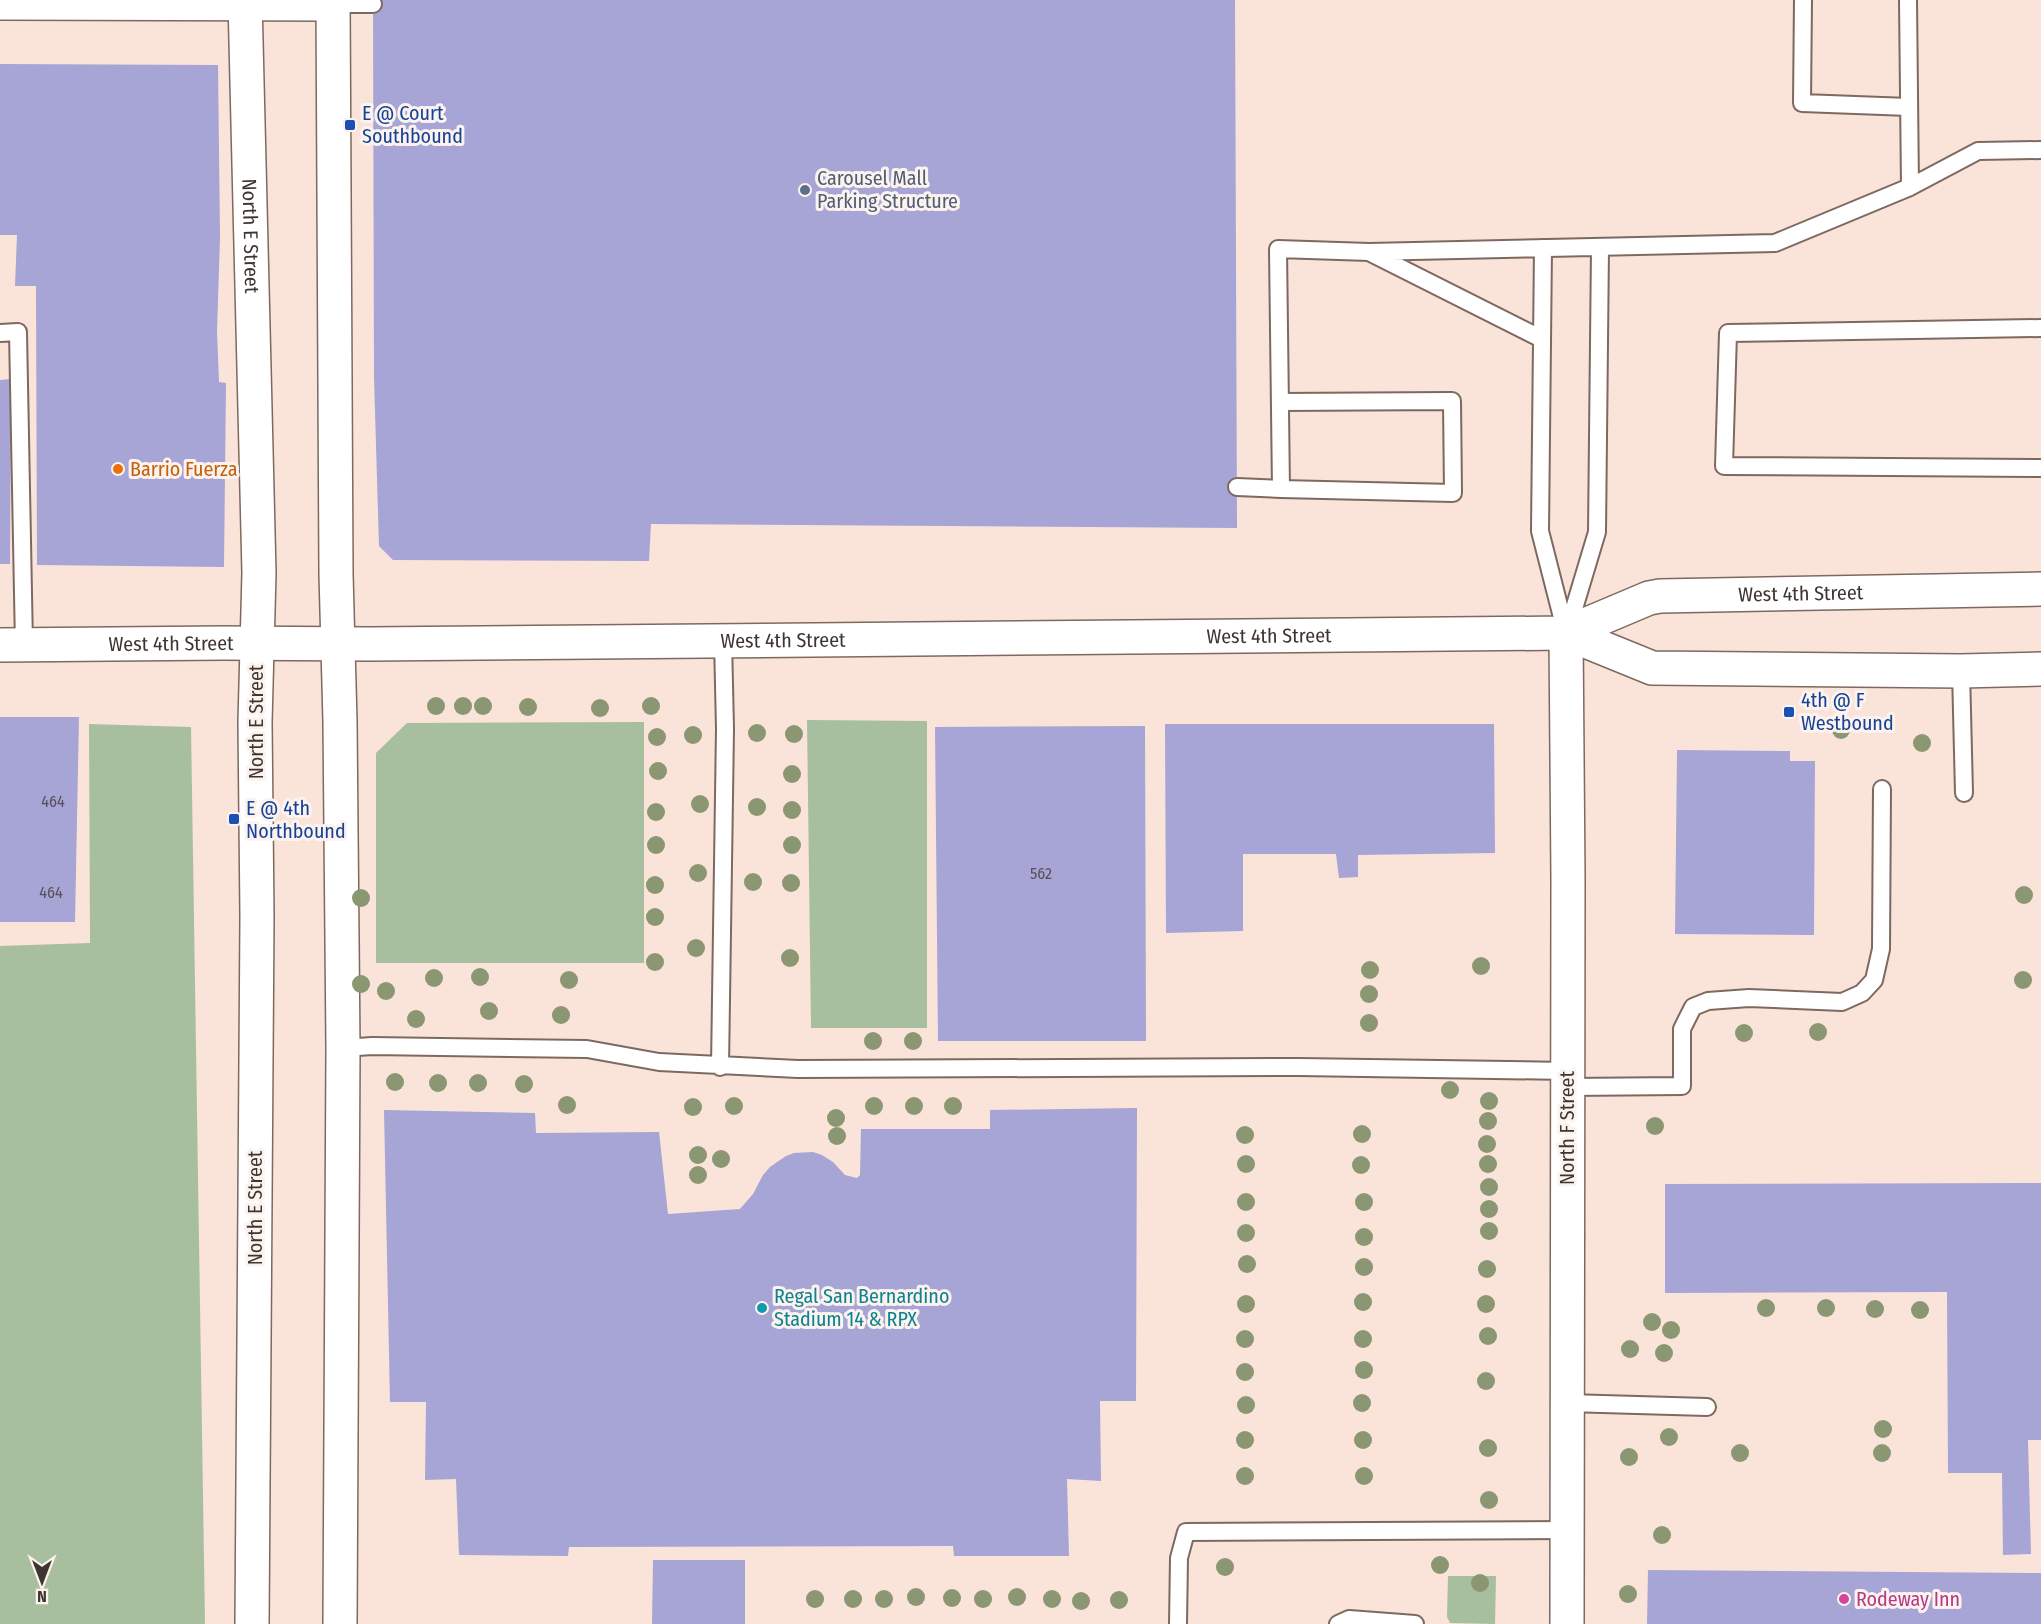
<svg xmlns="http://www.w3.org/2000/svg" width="2041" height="1624" font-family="'Fira Sans Condensed',sans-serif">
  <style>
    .green { fill: #a7bf9f }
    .building { fill: #a7a4d6 }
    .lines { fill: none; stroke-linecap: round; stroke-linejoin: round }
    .service-casing { stroke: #7d6960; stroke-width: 20 }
    .minor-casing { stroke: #7d6960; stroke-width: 36 }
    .secondary-casing { stroke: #7d6960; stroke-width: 36 }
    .service { stroke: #fff; stroke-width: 16 }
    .minor { stroke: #fff; stroke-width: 33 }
    .secondary { stroke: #fff; stroke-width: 33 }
    .tree { fill: #8a9772 }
    .transit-dot { fill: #1a4fb4; stroke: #fcf3ef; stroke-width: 2 }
    .service-dot { fill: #5c6f8a; stroke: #fcf3ef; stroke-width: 2 }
    .food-dot { fill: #e8710a; stroke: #fcf3ef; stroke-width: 2 }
    .culture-dot { fill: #0f9aa8; stroke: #fcf3ef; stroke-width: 2 }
    .hotel-dot { fill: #d1479c; stroke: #fcf3ef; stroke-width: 2 }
    .labels { text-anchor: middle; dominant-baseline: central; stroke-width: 6; stroke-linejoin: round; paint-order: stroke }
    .number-label { font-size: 16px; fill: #58515a }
    .transit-label { font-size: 20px; fill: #164399; stroke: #fcf3ef; text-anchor: start }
    .service-label { font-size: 20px; fill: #4e5e75; stroke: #fcf3ef; text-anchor: start }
    .street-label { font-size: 20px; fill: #3e3531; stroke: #fcf3ef }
    .food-label { font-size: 20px; fill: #c56008; stroke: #fcf3ef; text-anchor: start }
    .culture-label { font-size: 20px; fill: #0d838f; stroke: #fcf3ef; text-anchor: start }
    .hotel-label { font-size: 20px; fill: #b23c85; stroke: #fcf3ef; text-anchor: start }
  </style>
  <rect width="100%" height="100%" fill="#fae3d8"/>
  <path class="green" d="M807,720l120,1v307h-116z
    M644,722v241h-268v-210l31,-30z
    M89,724l102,3 14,897h-205v-678l90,-3z
    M1448,1576h48l-1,48 -45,-1 -3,-6z"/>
  <path class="building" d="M373,0h862l2,528 -586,-4 -2,37 -256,-1 -14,-14 -5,-169z
    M0,64l218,1 2,172 -3,95 2,50 7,1 -2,184 -187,-2 -1,-279h-21l2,-51h-17z
    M11,379l-1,185h-10v-184z
    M0,717h79l-4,205h-75z
    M1165,724h329l1,129 -137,2v22l-19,1 -3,-24h-93v77l-77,2z
    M1145,726l1,315h-208l-3,-314z
    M1677,750l113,1v10h25l-1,174 -139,-1z
    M1137,1108l-1,293h-36l1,80 -34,-2 2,77h-115l-1,-10 -384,1 -1,9 -109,-1 -3,-76 -31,1 1,-78h-36l-6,-292 151,3 1,20 123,-1 9,82 72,-5 13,-15 10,-19 7,-8 16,-11 8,-3 19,-1 9,3 11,7 12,13 12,3 3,-3 1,-46h129v-19z
    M2041,1183v257h-13l3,114 -28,1 -1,-82h-54l-1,-181 -282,1v-109z
    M653,1560h92v64h-93z
    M1648,1570l393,3v51h-394z"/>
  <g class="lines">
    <defs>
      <path id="service" d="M1803,0l-1,103 107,4
        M1908,0l2,187
        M333,4h40
        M1543,248l-3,283 26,102
        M1371,253l171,86
        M2041,328l-313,5 -4,133 317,2
        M0,333l18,-1 6,313
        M1280,402l172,-1 1,92 -172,-4 -3,-240 91,3 406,-9 135,-56 68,-36 63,-1
        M1237,487l44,2
        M1567,632l30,-100 3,-284
        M1961,671l3,122
        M343,1048l29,-2 215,3 72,13 139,7 501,-2 269,4
        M720,1067l5,-338 -2,-89
        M1568,1087l114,-1v-57l11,-22 15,-6 41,-3 93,4 20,-9 12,-13 7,-31 1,-160
        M1567,1403l140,4
        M1178,1624l1,-66 7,-26 381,-2
        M1338,1624l11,-5 66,5"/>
      <path id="minor" d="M0,3l333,1
        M1566,633l2,246 -1,745"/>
      <g id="secondary">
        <path id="s1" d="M245,0l14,573 -4,149 2,194 -5,708"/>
        <path d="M333,0l3,574 4,147 3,327 -3,576"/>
        <path d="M1566,633l86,35 309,3 80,-2"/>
        <path id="s2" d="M0,645l224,-2 146,1 1196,-11 83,-35 11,-2 381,-7"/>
      </g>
    </defs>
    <use href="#service" class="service-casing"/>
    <use href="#minor" class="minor-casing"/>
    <use href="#secondary" class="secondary-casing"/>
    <use href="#service" class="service"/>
    <use href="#minor" class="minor"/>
    <use href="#secondary" class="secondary"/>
  </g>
  <g class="tree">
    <circle cx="436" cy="706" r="9"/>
    <circle cx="463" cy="706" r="9"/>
    <circle cx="483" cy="706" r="9"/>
    <circle cx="651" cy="706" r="9"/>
    <circle cx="528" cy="707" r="9"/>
    <circle cx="600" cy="708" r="9"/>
    <circle cx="1841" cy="730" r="9"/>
    <circle cx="757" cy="733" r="9"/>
    <circle cx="794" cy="734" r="9"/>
    <circle cx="693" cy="735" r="9"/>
    <circle cx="657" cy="737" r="9"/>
    <circle cx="1922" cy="743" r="9"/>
    <circle cx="658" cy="771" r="9"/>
    <circle cx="792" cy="774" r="9"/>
    <circle cx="700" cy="804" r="9"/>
    <circle cx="757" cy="807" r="9"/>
    <circle cx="792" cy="810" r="9"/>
    <circle cx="656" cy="812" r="9"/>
    <circle cx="656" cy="845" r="9"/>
    <circle cx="792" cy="845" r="9"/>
    <circle cx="698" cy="873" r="9"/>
    <circle cx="753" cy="882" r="9"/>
    <circle cx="791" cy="883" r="9"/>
    <circle cx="655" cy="885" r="9"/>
    <circle cx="2024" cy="895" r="9"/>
    <circle cx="361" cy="898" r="9"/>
    <circle cx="655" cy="917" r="9"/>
    <circle cx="696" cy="948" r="9"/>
    <circle cx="790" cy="958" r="9"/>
    <circle cx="655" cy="962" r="9"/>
    <circle cx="1481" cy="966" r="9"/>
    <circle cx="1370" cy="970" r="9"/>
    <circle cx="480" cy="977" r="9"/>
    <circle cx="434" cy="978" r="9"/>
    <circle cx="569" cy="980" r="9"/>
    <circle cx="2023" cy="980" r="9"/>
    <circle cx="361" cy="984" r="9"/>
    <circle cx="386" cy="991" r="9"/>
    <circle cx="1369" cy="994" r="9"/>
    <circle cx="489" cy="1011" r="9"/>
    <circle cx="561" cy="1015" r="9"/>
    <circle cx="416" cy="1019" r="9"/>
    <circle cx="1369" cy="1023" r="9"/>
    <circle cx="1818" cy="1032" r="9"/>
    <circle cx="1744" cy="1033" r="9"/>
    <circle cx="873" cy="1041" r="9"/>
    <circle cx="913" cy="1041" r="9"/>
    <circle cx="395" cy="1082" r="9"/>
    <circle cx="438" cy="1083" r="9"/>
    <circle cx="478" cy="1083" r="9"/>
    <circle cx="524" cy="1084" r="9"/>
    <circle cx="1450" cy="1090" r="9"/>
    <circle cx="1489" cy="1101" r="9"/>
    <circle cx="567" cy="1105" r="9"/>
    <circle cx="734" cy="1106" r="9"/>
    <circle cx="874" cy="1106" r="9"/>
    <circle cx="914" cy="1106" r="9"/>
    <circle cx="953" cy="1106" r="9"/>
    <circle cx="693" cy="1107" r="9"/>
    <circle cx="836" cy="1118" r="9"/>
    <circle cx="1488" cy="1121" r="9"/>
    <circle cx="1655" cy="1126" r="9"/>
    <circle cx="1362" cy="1134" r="9"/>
    <circle cx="1245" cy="1135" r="9"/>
    <circle cx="837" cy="1136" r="9"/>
    <circle cx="1487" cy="1144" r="9"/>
    <circle cx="698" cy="1155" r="9"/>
    <circle cx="721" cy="1159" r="9"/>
    <circle cx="1246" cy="1164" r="9"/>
    <circle cx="1488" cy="1164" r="9"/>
    <circle cx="1361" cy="1165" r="9"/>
    <circle cx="698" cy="1175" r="9"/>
    <circle cx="1489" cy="1187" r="9"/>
    <circle cx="1246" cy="1202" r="9"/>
    <circle cx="1364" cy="1202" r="9"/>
    <circle cx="1489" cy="1209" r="9"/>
    <circle cx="1489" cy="1231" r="9"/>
    <circle cx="1246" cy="1233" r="9"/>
    <circle cx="1364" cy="1237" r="9"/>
    <circle cx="1247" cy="1264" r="9"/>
    <circle cx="1364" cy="1267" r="9"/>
    <circle cx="1487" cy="1269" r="9"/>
    <circle cx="1363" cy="1302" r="9"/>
    <circle cx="1246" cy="1304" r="9"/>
    <circle cx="1486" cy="1304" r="9"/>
    <circle cx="1766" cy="1308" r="9"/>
    <circle cx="1826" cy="1308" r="9"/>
    <circle cx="1875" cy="1309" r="9"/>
    <circle cx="1920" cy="1310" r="9"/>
    <circle cx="1652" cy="1322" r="9"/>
    <circle cx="1671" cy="1330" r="9"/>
    <circle cx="1488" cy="1336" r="9"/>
    <circle cx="1245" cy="1339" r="9"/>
    <circle cx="1363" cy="1339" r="9"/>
    <circle cx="1630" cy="1349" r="9"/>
    <circle cx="1664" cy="1353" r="9"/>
    <circle cx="1364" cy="1370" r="9"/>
    <circle cx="1245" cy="1372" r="9"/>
    <circle cx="1486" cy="1381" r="9"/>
    <circle cx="1362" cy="1403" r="9"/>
    <circle cx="1246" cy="1405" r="9"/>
    <circle cx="1883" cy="1429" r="9"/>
    <circle cx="1669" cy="1437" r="9"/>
    <circle cx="1245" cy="1440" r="9"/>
    <circle cx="1363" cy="1440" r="9"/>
    <circle cx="1488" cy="1448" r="9"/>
    <circle cx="1740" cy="1453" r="9"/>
    <circle cx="1882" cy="1453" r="9"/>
    <circle cx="1629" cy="1457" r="9"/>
    <circle cx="1245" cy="1476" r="9"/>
    <circle cx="1364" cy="1476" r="9"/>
    <circle cx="1489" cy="1500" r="9"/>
    <circle cx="1662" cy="1535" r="9"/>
    <circle cx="1440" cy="1565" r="9"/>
    <circle cx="1225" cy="1567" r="9"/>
    <circle cx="1480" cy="1583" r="9"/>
    <circle cx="1628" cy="1594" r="9"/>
    <circle cx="916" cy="1597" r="9"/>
    <circle cx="1017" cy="1597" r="9"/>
    <circle cx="952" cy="1598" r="9"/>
    <circle cx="815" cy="1599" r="9"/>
    <circle cx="853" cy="1599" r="9"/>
    <circle cx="884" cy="1599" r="9"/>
    <circle cx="983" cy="1599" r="9"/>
    <circle cx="1052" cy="1599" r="9"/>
    <circle cx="1119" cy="1600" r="9"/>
    <circle cx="1081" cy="1601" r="9"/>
  </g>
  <g class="transit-dot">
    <rect x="344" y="119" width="12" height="12" rx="3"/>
    <rect x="1783" y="706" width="12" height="12" rx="3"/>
    <rect x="228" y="813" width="12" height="12" rx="3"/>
  </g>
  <circle class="service-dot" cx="805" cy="190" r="6"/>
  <circle class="food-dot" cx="118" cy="469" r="6"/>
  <circle class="culture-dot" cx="762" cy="1308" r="6"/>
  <circle class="hotel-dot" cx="1844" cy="1599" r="6"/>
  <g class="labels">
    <g class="number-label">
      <text x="53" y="801">464</text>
      <text x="1041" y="873">562</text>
      <text x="51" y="892">464</text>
    </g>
    <g class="transit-label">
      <text x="362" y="113">E @ Court<tspan x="362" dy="23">Southbound</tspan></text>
      <text x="1801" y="700">4th @ F<tspan x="1801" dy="23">Westbound</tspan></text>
      <text x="246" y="808">E @ 4th<tspan x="246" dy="23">Northbound</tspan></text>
    </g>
    <g class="service-label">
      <text x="817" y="178">Carousel Mall<tspan x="817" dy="23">Parking Structure</tspan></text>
    </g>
    <g class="street-label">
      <text stroke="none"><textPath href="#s1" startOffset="236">North E Street</textPath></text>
      <text stroke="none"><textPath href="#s2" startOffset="1808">West 4th Street</textPath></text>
      <text stroke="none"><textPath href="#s2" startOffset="1269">West 4th Street</textPath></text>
      <text stroke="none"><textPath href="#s2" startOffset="783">West 4th Street</textPath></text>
      <text stroke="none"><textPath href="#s2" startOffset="171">West 4th Street</textPath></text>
      <text transform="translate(256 722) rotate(-90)">North E Street</text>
      <text transform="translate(1567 1128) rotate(-90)">North F Street</text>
      <text transform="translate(255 1208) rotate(-90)">North E Street</text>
    </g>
    <g class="food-label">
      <text x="130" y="469">Barrio Fuerza</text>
    </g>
    <g class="culture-label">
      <text x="774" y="1296">Regal San Bernardino<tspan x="774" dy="23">Stadium 14 &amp; RPX</tspan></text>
    </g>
    <g class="hotel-label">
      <text x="1856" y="1599">Rodeway Inn</text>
    </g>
  </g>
  <g transform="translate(42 1582) rotate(180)" stroke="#fcf3ef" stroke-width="4.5" paint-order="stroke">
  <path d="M0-4.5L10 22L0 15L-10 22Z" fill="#3e3531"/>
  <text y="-9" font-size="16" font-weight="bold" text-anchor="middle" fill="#3e3531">N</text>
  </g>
</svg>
